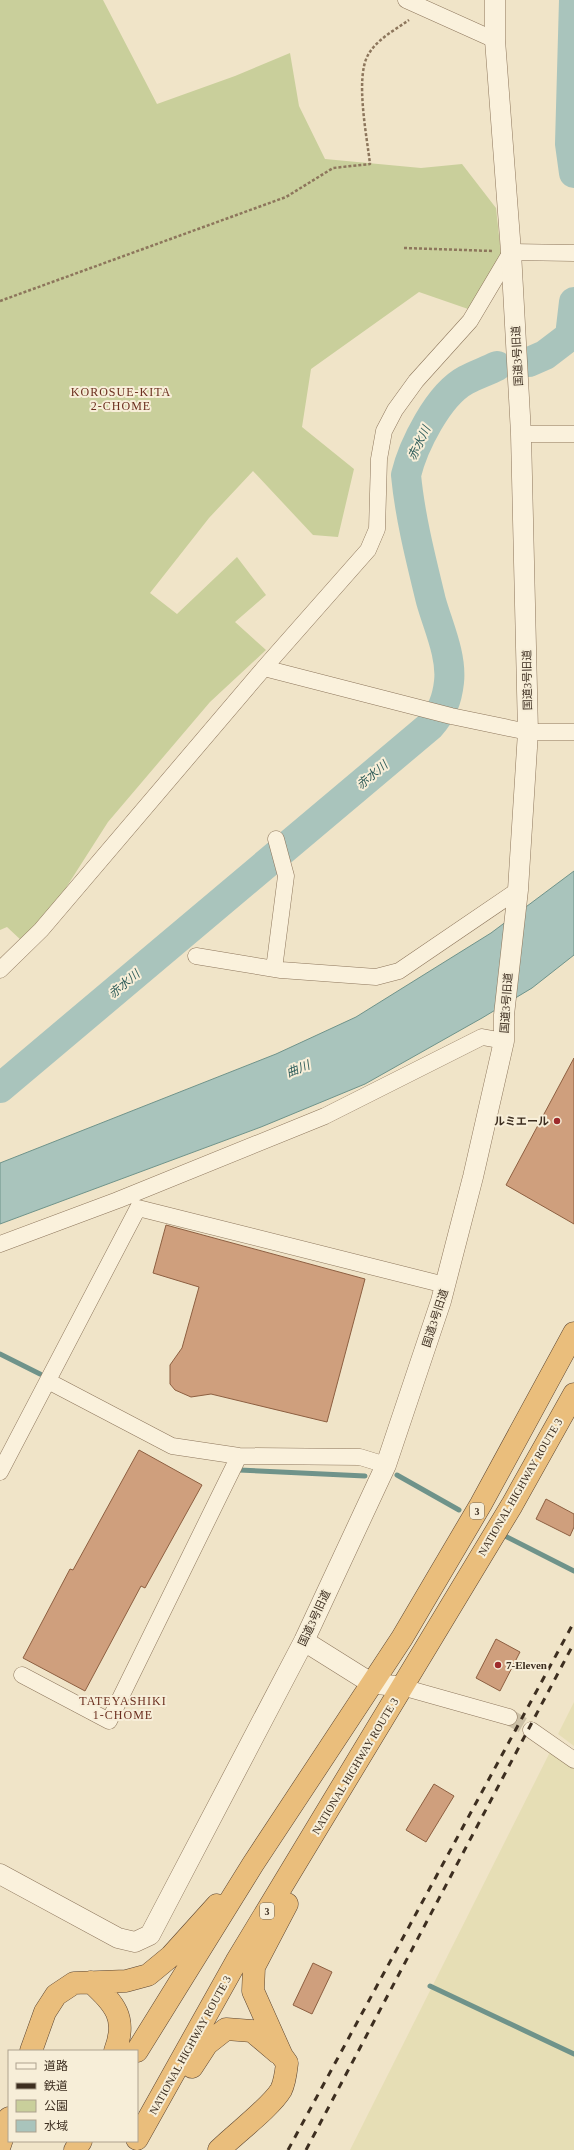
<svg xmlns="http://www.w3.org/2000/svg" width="574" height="2150" font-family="'Times New Roman','Noto Sans JP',serif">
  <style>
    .farmland { fill: #e6deb5 }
    .green { fill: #c9cf9b }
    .water { fill: #a9c4bc; stroke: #6f938a }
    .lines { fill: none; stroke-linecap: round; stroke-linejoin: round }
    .stream { stroke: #6f938a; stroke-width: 5 }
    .river { stroke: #a9c4bc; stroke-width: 30 }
    .building { fill: #cf9f7d; stroke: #8d5f41 }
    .minor-tunnel { stroke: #ccc0a6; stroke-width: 16; stroke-dasharray: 16 8; stroke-linecap: butt }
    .minor-casing { stroke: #8d765c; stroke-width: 17 }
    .tertiary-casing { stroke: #8d765c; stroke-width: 21 }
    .trunk-casing { stroke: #5b4430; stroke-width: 23 }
    .path { stroke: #8d765c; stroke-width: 2.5; stroke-dasharray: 3 2; stroke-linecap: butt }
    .minor { stroke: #faf1dc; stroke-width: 16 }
    .tertiary { stroke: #faf1dc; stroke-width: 20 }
    .trunk { stroke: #eabe7c; stroke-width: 22 }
    .rail { stroke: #3d2e20; stroke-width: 3; stroke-dasharray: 7 7; stroke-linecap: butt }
    .poi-dot { fill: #9e2a2b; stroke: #f7eed8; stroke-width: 1.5 }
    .labels { text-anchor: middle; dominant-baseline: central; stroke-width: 4; stroke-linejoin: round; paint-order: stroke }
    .shield { fill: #f7eed8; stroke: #756857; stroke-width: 1 }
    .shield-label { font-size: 10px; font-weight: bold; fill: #3d2e20 }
    .street-label { font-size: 11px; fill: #3d2e20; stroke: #f7eed8 }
    .poi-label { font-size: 11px; font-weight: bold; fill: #3d2e20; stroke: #f7eed8; text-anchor: end }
    .neighbourhood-label { font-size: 12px; letter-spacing: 1px; fill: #6b2e1e; stroke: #f7eed8 }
    .water-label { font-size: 12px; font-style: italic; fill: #2f5d5a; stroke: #f7eed8 }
  </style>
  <rect width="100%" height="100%" fill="#f0e4c8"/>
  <path class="farmland" d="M574,1702v44l-16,-12z
    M550,1752l24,16v382h-224z"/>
  <path class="green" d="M0,0h103l54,104 78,-28 55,-23 9,53 26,53 96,9 41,-4 34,44 5,46 -30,56 -52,-18 -108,77 -9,58 52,42 -16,68 -25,-2 -60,-64 -44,47 -59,75 27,21 60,-57 29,38 -31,27 31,28 -56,52 -102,120 -46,72 -40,47 -15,-14 -7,3z"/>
  <path class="water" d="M574,871v84l-42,33 -50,30 -117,66 -104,43 -261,97v-61l276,-109 80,-37 135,-84z"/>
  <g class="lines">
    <path class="stream" d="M0,1354l40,20
      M239,1470l126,6
      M397,1475l62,35
      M503,1535l71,36
      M430,1986l144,68"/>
    <path class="river" d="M574,0l-4,144 4,29
      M529,362l16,-7 25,-19 4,-34
      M0,1088l430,-362c12,-14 17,-26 19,-44 3,-26 -11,-56 -18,-81 -10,-41 -21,-84 -25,-126 7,-29 32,-80 60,-95 9,-5 21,-9 31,-14"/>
  </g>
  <path class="building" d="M574,1058v166l-68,-39z
    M166,1225l199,54 -38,143 -116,-28 -20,3 -16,-7 -5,-6v-19l12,-17 17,-61 -46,-14z
    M139,1450l63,35 -57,103 -4,-2 -56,105 -62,-33 47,-89 3,1z
    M546,1499l28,15v13l-4,9 -34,-17z
    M496,1639l24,13 -20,39 -24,-13z
    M434,1784l20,12 -28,46 -20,-12z
    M313,1963l19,9 -20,42 -19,-9z"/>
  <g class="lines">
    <path class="minor-tunnel" d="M509,1717l22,13"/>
    <defs>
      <path id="minor" d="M406,0l89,40
        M521,434h53
        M264,668l187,48 77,16h46
        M196,956l85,14 95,7 23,-6 119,-81
        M274,969l12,-93 -10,-37
        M0,970l41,-40 223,-262 104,-118 9,-21 2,-70 5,-28 11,-21 21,-29 54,-60 41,-69 63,1
        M0,1244l118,-44 207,-84 157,-79 22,4
        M48,1381l124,65 67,10 121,1 26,8
        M0,1472l138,-264 307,77
        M22,1675l87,46 130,-265
        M402,1687l107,30
        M531,1730l43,30"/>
      <path id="tertiary" d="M304,1641l67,42 31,4
        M0,1874l118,64 17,4 15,-7 154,-294 82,-176 55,-164 32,-124 31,-136v-26l14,-125 10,-158 -7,-298 -10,-182 -16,-212v-40"/>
      <path id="trunk" d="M91,1982c23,22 37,35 24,69
        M31,2051l14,-39 11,-17 18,-12 52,-2 22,-6 23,-19 46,-51
        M137,2051l116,-187 149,-226 79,-134 93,-171
        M192,2067l15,-23 19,-15 26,2 26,22
        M137,2139l99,-177 276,-457 62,-111
        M0,2145l9,-27
        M75,2150l6,-9
        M219,2150c16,-16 52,-43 62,-60 4,-8 5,-18 6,-27l-5,-7 -29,-65 1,-24 33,-63"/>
    </defs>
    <use href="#minor" class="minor-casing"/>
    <use href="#tertiary" class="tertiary-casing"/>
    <use href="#trunk" class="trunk-casing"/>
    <path class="path" d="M404,248l89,3
      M0,301l286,-104 47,-29 37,-4c-3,-27 -15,-86 -2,-109 9,-16 27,-25 41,-35"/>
    <use href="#minor" class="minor"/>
    <use href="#tertiary" class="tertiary"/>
    <use href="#trunk" class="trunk"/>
    <path class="rail" d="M288,2150l286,-528
      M306,2150l268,-507"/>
  </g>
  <g class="poi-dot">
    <circle cx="557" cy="1121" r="4"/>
    <circle cx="498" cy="1665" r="4"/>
  </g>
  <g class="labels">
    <g class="shield">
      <rect x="470" y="1503" width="14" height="16" rx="3"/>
      <rect x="260" y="1903" width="14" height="16" rx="3"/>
    </g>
    <g class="shield-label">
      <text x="477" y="1511">3</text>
      <text x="267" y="1911">3</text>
    </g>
    <g class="street-label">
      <text transform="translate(517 356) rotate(-93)">国道3号旧道</text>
      <text transform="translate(527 680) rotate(-91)">国道3号旧道</text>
      <text transform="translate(506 1003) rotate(-86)">国道3号旧道</text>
      <text transform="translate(435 1318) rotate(-72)">国道3号旧道</text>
      <text transform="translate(520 1487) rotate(-60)">NATIONAL HIGHWAY ROUTE 3</text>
      <text transform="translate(314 1618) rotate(-65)">国道3号旧道</text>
      <text transform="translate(355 1766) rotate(-59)">NATIONAL HIGHWAY ROUTE 3</text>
      <text transform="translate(190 2045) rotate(-61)">NATIONAL HIGHWAY ROUTE 3</text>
    </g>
    <g class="poi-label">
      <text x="549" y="1121">ルミエール</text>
      <text x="506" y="1665" text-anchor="start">7-Eleven</text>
    </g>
    <g class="neighbourhood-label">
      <text x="121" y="392">KOROSUE-KITA<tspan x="121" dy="14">2-CHOME</tspan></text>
      <text x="123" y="1701">TATEYASHIKI<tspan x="123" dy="14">1-CHOME</tspan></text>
    </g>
    <g class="water-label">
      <text transform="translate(419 443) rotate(-64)">赤水川</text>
      <text transform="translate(372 775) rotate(-40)">赤水川</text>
      <text transform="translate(124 984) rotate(-40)">赤水川</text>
      <text transform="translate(298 1069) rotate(-22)">曲川</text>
    </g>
  </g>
  <rect x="8" y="2050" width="130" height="92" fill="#f7eed8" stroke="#ada18e"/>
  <rect x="16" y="2063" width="20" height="6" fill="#faf1dc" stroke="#ada18e"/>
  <text x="44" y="2070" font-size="12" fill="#3d2e20">道路</text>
  <rect x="16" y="2083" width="20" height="6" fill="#3d2e20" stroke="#ada18e"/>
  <text x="44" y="2090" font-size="12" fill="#3d2e20">鉄道</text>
  <rect x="16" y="2100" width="20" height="12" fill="#c9cf9b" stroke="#ada18e"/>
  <text x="44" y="2110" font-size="12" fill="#3d2e20">公園</text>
  <rect x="16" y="2120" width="20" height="12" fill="#a9c4bc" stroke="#ada18e"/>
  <text x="44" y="2130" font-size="12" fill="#3d2e20">水域</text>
</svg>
